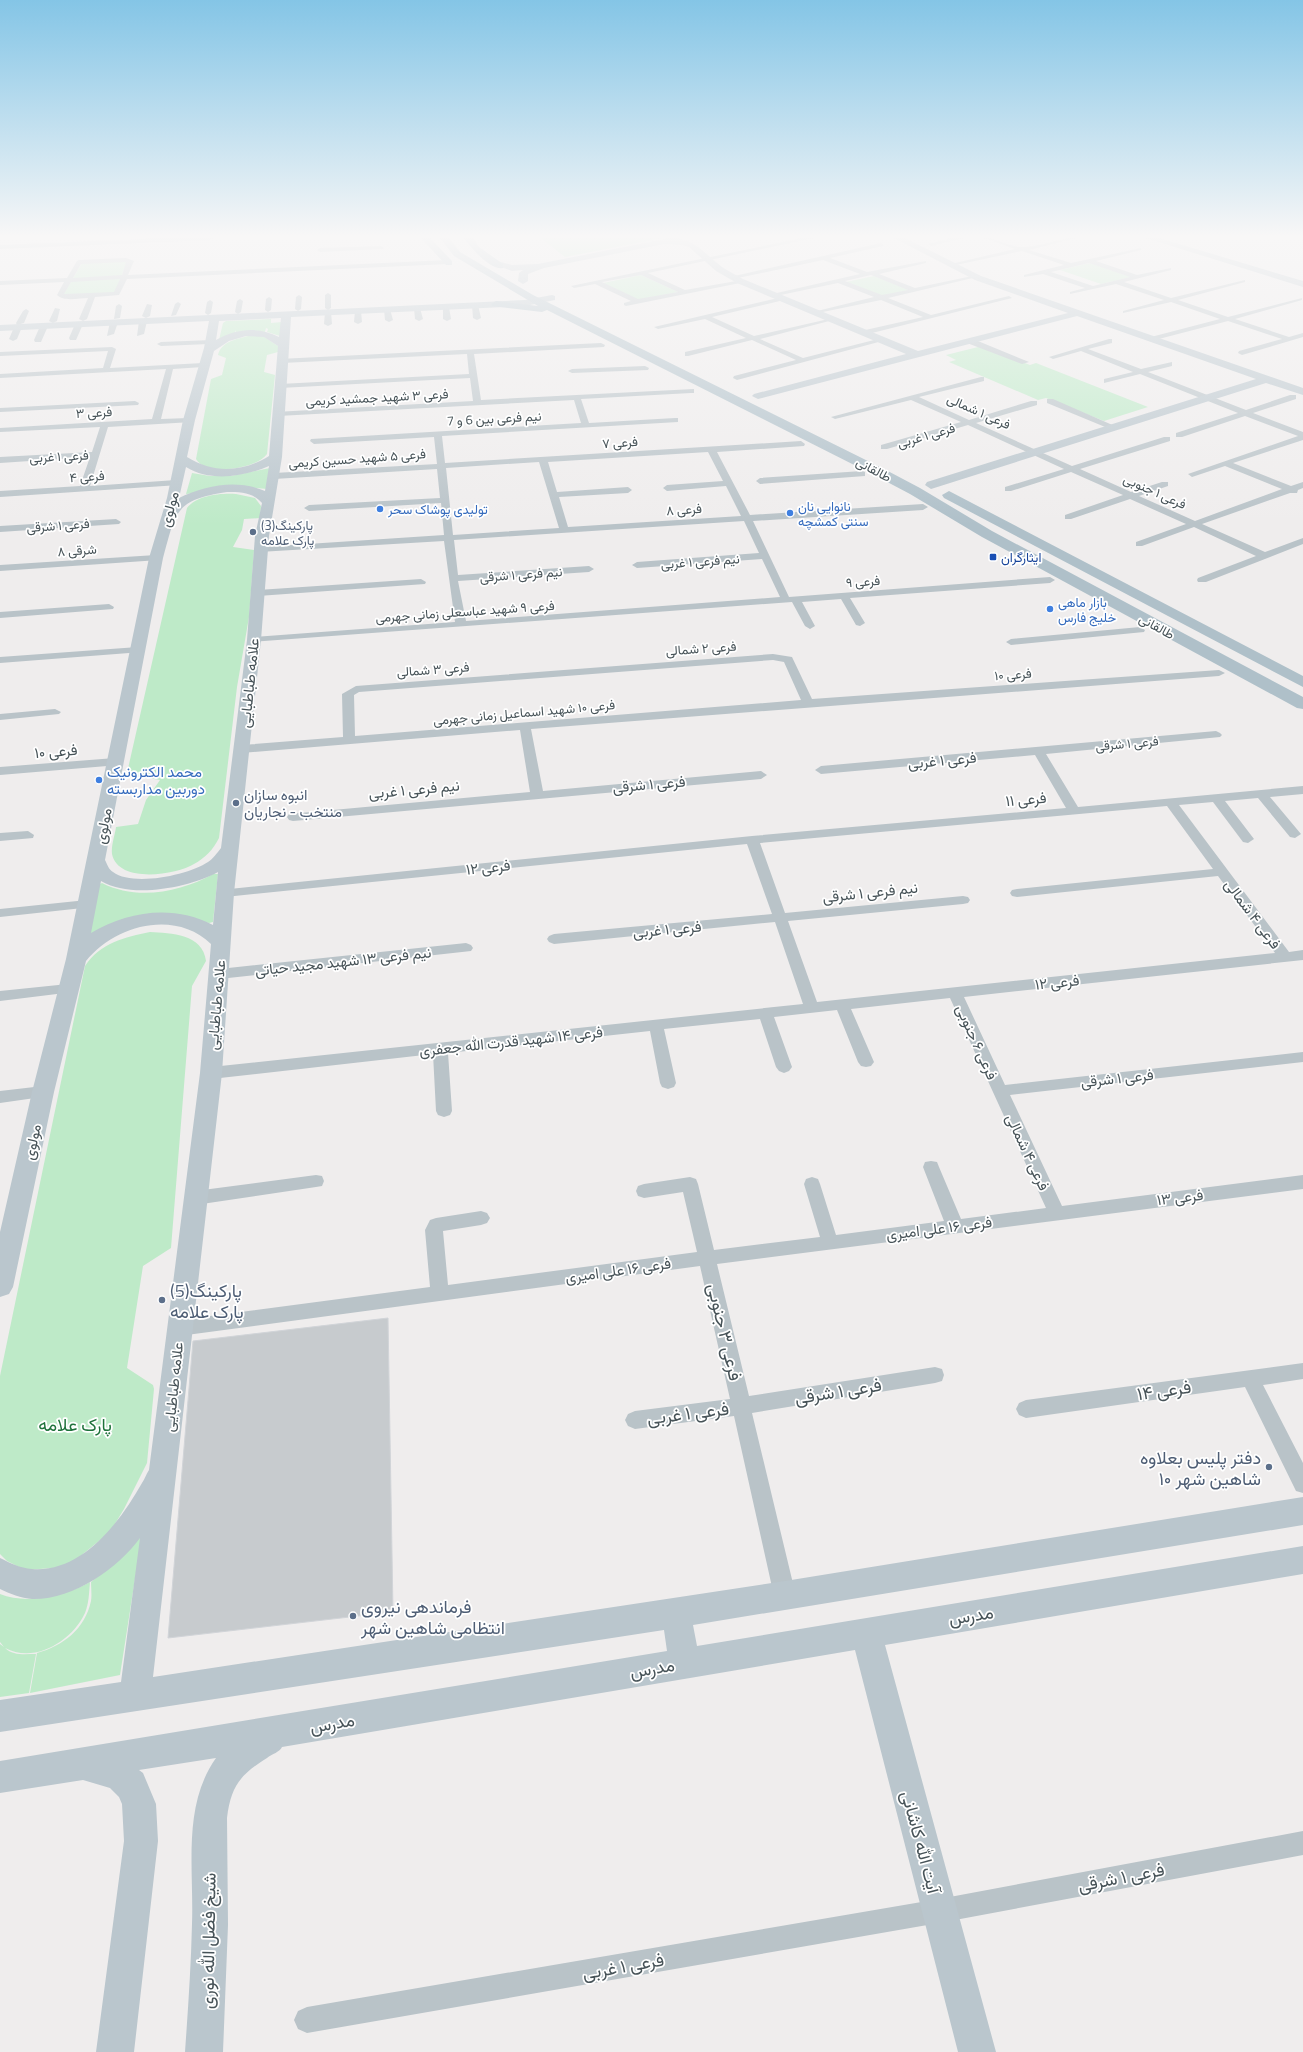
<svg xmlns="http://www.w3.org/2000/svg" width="1303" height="2052" font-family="'Titillium Web',Vazirmatn,sans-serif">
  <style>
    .green { fill: #beeac8 }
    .building { fill: #c7cbce; stroke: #d1d4d8 }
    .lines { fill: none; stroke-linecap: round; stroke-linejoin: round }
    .street { fill: #b9c3c8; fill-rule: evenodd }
    .secondary { fill: #bac6cd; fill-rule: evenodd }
    .primary { fill: #afc0c9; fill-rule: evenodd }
    .shop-dot { fill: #3f7fe0; stroke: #fff; stroke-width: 1.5 }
    .service-dot { fill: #5c6f8a; stroke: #fff; stroke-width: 1.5 }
    .transit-dot { fill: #1a4fb4; stroke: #fff; stroke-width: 1.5 }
    .labels { text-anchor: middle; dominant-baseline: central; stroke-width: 3.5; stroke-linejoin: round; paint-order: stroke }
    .far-street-label { font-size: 13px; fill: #475358; stroke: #fff }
    .far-shop-label { font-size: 13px; fill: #366cbe; stroke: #fff; text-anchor: start }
    .far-service-label { font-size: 13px; fill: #4e5e75; stroke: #fff; text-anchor: start }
    .far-transit-label { font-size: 13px; fill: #164399; stroke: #fff; text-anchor: start }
    .street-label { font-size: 15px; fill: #475358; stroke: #fff }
    .shop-label { font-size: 15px; fill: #366cbe; stroke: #fff; text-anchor: start }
    .service-label { font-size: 15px; fill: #4e5e75; stroke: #fff; text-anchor: start }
    .near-service-label { font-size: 18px; fill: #4e5e75; stroke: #fff; text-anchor: start }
    .near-street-label { font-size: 18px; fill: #475358; stroke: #fff }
    .near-park-label { font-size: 18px; fill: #1f723b; stroke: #fff }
  </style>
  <rect width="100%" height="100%" fill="#efeded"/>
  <path class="green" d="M541,238h121l-97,19z
    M127,261l-12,32 -52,2 19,-32z
    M1090,263l41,14 -30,7 -41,-14z
    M641,275l37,17 -40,8 -35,-17z
    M874,276l35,14 -27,6 -36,-14z
    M271,319v4l11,-1 -2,14 -13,-4 1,-3 -2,-1 -1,4 -29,1v-3l-1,3 -16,7 4,-17 3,-2z
    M248,336h15l15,10v6l-11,3 -3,17 11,3 -8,79c-10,15 -61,23 -71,5l15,-80 11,-4 4,-17 -8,-3c3,-13 18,-16 30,-19z
    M982,346l48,19 6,-2 112,44 -44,14 -58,-23 -8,2 -89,-38 7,-2 -10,-5z
    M270,468l-3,21 -20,-2 -61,7 6,-21 18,3h21z
    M236,494l19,4 6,8 -1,12 -16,1 -2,11 -9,17 21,3 -5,67 -12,70 -18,151c-6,12 -14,20 -25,26 -18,11 -76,20 -82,-10 -1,-9 3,-19 4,-27l22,-3 8,-24 14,-20 -31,-5 -2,-2 60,-265c10,-13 34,-15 49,-14z
    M213,874h5l-5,48 -4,1 -27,-7 -95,19 11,-50 4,-2c35,18 79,9 111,-9z
    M150,932c21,1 53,2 56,29l-14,25 -21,262 -28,18 -16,102 26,17 1,4 -7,74 -23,46 -14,23 -43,35 -42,3 -18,-9 -7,-7v-178l85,-410c15,-23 40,-29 65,-34z
    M142,1534l-22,141 -90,18 7,-40c26,-7 48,-24 54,-52 1,-6 0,-13 0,-19l20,-16z
    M90,1582c-1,11 -1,21 -5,31 -13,28 -50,51 -80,35 8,8 20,6 31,6l-7,39 -29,4v-53l4,3 -4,-5v-48c27,11 65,2 90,-12z"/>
  <path class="building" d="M388,1318l5,294 -225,26 25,-297z"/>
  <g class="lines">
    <path class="street" d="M166,238h47l-3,2 -210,9v-4z
      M802,238h12l-166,35 37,17 57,-10 1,1 -3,2 -114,23 -2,-1v-2l7,-2 -36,-17 -21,4 -3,-2zM641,275l37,17 -40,7 -36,-17z
      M952,238h12l-33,8 -3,-2z
      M984,238c14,0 27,10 39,9 18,0 35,-9 53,-9l-47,12 42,13 70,-15v2l-45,11 41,14 34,-7v2l-47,12 47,16 74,-18v2l-67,18 50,17 74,-19v2l-67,19 54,18 14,-4v4l-61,18 -4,-2 1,-2 43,-12 -54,-18 -77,20v-4l69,-18 -49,-17 -48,11v-2l41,-11 -48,-16 -46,10v-2l15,-4 -42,-14 -19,3v-2l40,-10 -42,-14 -71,15v-2l64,-15zM1089,263l41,14 -37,9 -42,-14z
      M881,243l3,2 -1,1 -53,12 37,14 59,-11v2l-47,11 36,14 62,-13v2l-89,21 43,17 78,-19 3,2 -148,37h-3v-4l62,-14 -42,-17 -68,14v-2l61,-15 -36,-14 -67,14 -3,-2 92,-21 -37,-14 -90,19 -3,-2zM871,275l37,15 -26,5 -37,-14z
      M381,246l3,2 -1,1 -63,3 -3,-2 3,-2z
      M126,258l8,3 -6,14 320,-15 3,2 -3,2 -321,15 -8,16 -24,2 -8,22 -4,2 -4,-2 9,-21c-9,0 -24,4 -31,-3l7,-13 -64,3v-4l67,-3 10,-17 2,-1zM126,262l-4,13 -49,3 8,-14zM120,279l-6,13 -50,2 7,-12z
      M328,293l3,2v13l-3,2 3,2 1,12 -4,2 -4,-2 1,-12 3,-2 -3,-2v-13z
      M299,295l3,2 -1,12 -3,2 -3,-2 1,-12z
      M269,297l3,2 -1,11 -3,2 -3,-2 1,-11z
      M782,297l2,1v2l-72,17 42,19 79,-18v2l-73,19 43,19 79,-20 4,2 -149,40 -4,-2 1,-2 62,-16 -44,-20 -64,16h-3v-4l61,-14 -41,-19 -47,10 -4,-2z
      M240,299l3,2 -2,11 -3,2 -3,-2 2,-11z
      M210,300l3,2 -2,11 -3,2 -3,-2 2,-11z
      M178,302l3,2 -5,11 -5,1 4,-12z
      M475,303l3,2 3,13 -4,2 -4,-2 -1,-13z
      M119,304l3,2 -2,12 -6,1 2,-13z
      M147,304l5,1 -2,11 -4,2 -4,-2z
      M446,305l3,2 2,12 -4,2 -4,-2v-12z
      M417,306l3,2 3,11 -4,2 -4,-2 -1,-11z
      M387,307l3,2 3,11 -4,2 -4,-2 -1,-11z
      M55,308l5,1 -3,12 -4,2 -4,-2z
      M26,309l3,2 -5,12 -7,2 -1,-2 7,-12z
      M358,309l3,2 1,11 -4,2 -4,-2 1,-11z
      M143,319l4,2 -3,13 -7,2 2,-15z
      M114,320l4,2 -4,12 -7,2 3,-14z
      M76,322l7,2 -7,16h-6l-1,-2z
      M41,324l7,2 -7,16h-6l-1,-2z
      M15,325l7,2 -5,12 -4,2 -4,-2z
      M967,339h6l56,23 -7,2 -55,-21z
      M1109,339h3v4l-24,6 53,20 31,-7v4l-24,6 98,38 44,-15h6v4l-43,14 50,19v8l-70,23 58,23 12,-4v6l-5,2 -1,3h-7l-88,31 63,28 38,-14v6l-97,38h-8l-1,-2 1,-2 58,-22 -62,-29 -52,19h-6v-4l50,-18 -56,-25 -59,20h-6v-4l58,-20 -52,-23 -60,19h-6v-4l59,-18 -96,-44 -81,24h-6v-4l80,-23 -50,-22 -76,19 -4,-2 150,-40h3v4l-65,16 50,23 62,-19h6v4l-61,18 96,43 92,-29h6v4l-90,28 51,23 31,-10h6v4l-29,10 56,25 87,-32 -57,-23 -33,11 -4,-3 110,-38 -53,-20 -63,21h-6v-4l62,-20 -98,-39 -36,9v-4l29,-7 -52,-21 -28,8 -4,-2z
      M212,340l1,2 -4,2 -48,2 -4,-2 4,-2z
      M601,343l4,2 -1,2 -130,7 7,46 213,-11v4h-3l-110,6 8,24 86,-5h3v4l-236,14 3,27 356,-22 4,3 -1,2 -87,6 33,63 173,-11 5,3 -5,3 -170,11 36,76 261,-20 5,3 -5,3 -200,15 15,25 -5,3 -4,-1 -15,-26 -39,3 13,24 -5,3 -5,-3 -13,-24 -542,40 -1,-2 1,-2 4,-1 201,-15 -11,-81 -185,11 -2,-2 5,-3 182,-12 -3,-32 -132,8 -5,-3 5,-3 131,-7 -3,-29 -163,10 -4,-3 4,-3 163,-9 -3,-27 -120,7 -4,-3 1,-2 270,-16 -7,-23 -296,16h-3v-4l198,-11 -3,-23 -190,10 -4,-2 4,-2 189,-10 -2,-20 -185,9 -4,-2 1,-2zM708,452l15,29 -56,4 -4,3 4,3 59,-5 15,30 -173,11 -9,-30 69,-4 4,-3 -4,-3 -71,5 -9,-30zM539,462l20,66 -106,7 -7,-67zM744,521l15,32 -122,9 -5,3 5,3 125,-9 18,38 -314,24 -8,-40 131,-9 5,-3 -5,-3 -131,9 -4,-35z
      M112,347l4,2 -6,19 93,-5 4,2 -4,2 -30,2 -12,50 28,-1 4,2 -1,2 -84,5 -18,59 86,-6 3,1v4l-179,12v-6l80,-5 10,-29 -90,6v-6l92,-5 8,-25 -100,5v-4l152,-9 14,-50 -166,9v-4l103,-6 5,-17 -108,5v-4z
      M645,366l4,2 -1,2 -76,3 -4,-2 4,-2z
      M1047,399h6l64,28 -7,2 -63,-26z
      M135,401l4,2 -1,2 -138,7v-4z
      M862,471l3,1v4l-105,8 -4,-3 4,-3z
      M116,519l5,3 -2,2 -119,8v-6z
      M156,555l5,3 -2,2 -159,11v-6z
      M421,579l5,3 -1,2 -167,12 -5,-3 5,-3z
      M109,604l5,3 -1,2 -113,9v-6z
      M1140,627l5,3 -1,2 -133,13 -5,-3 5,-3z
      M138,647l4,1 1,2 -1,2 -142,11v-6z
      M773,654l19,3 20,42 407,-29 6,3 -6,3 -688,53 12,62 218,-20 6,4 -6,4 -468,42 -4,-1 -2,-3 2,-3 241,-22 -10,-62 -278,23 -6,-4 6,-4 101,-8 -1,-43 14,-8zM773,660l11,2 17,38 -446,36 -1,-41 5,-3z
      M55,709l6,3 -2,2 -59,6v-6z
      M1216,731l4,2 2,2 -2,2 -174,17 32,53 225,-21v8l-33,3 31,37 -6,4 -5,-1 -32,-39 -33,3 29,38 -6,4 -5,-1 -30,-40 -34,3 110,147 14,-2v10l-339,37 41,88 298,-33v10l-293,33 52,111 241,-31v14l-586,75 32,132 186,-29 7,2 2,6 -2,6 -7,2 -183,30 44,183 -3,8 -8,3 -8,-3 -3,-8 -40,-180 -99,13 -7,-3 -3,-6 3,-6 7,-3 95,-12 -30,-133 -521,70 -7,-2 -2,-6 2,-6 7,-2 251,-33 -5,-57 5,-10 6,-2 45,-7 6,2 3,5 -3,5 -6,2 -38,6 5,54 249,-33 -14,-60 -39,6 -6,-2 -2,-5 2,-5 6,-2 46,-7 6,2 2,5 16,66 106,-13 -16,-53 2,-5 6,-2 6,2 2,5 16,51 108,-14 -21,-54 2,-5 6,-1 6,1 2,5 22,52 85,-11 -96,-210 -99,11 23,53 -3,4 -5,1 -5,-1 -3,-4 -21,-52 -63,7 18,50 -3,4 -5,2 -5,-2 -3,-4 -16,-48 -96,10 12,54 -2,4 -6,2 -6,-2 -2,-4 -10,-52 -202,22 4,58 -2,4 -6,2 -6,-2 -2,-4 -3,-57 -222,25 -5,-2 -3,-4 3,-4 5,-2 592,-63 -28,-82 -221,22 -5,-2 -2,-3 2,-3 5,-2 218,-20 -25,-70 -522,53 -5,-1 -2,-3 2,-3 532,-54 314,-28 -31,-53 -214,19 -6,-4 6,-4zM1167,806l46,63 -196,20 -5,1 -2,3 2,3 5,1 201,-21 57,77 -458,49 -29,-81 175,-17 5,-1 2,-3 -2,-3 -5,-1 -178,17 -25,-70z
      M115,758l4,1 2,3 -2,3 -119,10v-8z
      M28,831l6,4 -1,3 -33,3v-8z
      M87,900l5,1 2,3 -2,3 -92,10v-8z
      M466,943l5,2 2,3 -2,3 -252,28 -5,-2 -2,-3 2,-3 5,-2z
      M68,984l5,2 2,3 -2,3 -73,9v-10z
      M43,1086l6,2 2,4 -2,4 -49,7v-12z
      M316,1175l6,1 2,5 -2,5 -6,1 -121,18 -6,-2 -2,-5 2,-5 6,-2z
      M1303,1363v16l-40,6 40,78v30l-7,-2 -51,-104 -219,31 -7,-3 -3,-6 3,-6 7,-3z
      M1303,1831v24l-364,68 -632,110 -9,-4 -4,-9 4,-9 9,-4 632,-108z"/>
    <path class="secondary" d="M670,238c25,0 32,14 52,29 6,4 14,8 21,12l175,72 150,-38 -93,-33 -81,-42h11l76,38 322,112v7l-37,-12 -335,106 -6,-4 2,-3 329,-103 -179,-63 -319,83 -6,-3 2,-2 152,-40 -169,-71 -21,-12 -27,-24 -7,-2 -18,-1 -120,24 -16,6v7l-5,3 -5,-3 1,-8 4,-3 -11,1 -19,-7 4,-3 15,4 26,-1z
      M1146,238h13l144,43v6z
      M552,295l3,1v4l-30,6 -234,11 -9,140 -13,79 -8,104 -27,253 -12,180 -69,604 632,-96 518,-84v28l-610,100 4,21 606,-100v28l-418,71 111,407h-38l-103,-402 -573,97c-2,5 -10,7 -15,11 -27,17 -36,28 -40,60l1,107 -5,127h-38c3,-43 6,-85 7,-128 2,-55 -10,-118 24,-166l-77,12 4,3 13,31 2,37 -24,211h-38l28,-211 -2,-37 -3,-7 -9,-9 -27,-8 -83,13v-32l667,-110 -3,-21 -664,102v-32l121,-18 19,-144c-23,31 -67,62 -108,61 -11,-1 -22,-5 -32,-10v-31c10,5 20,10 32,11 50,4 88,-47 110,-86 3,-4 4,-9 7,-13l51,-397 11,-129c-36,-35 -96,-19 -125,17l-32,131 -41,195 -4,7 -9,3v-65l32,-140 34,-133 83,-401 18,-60 16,-78 21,-72 5,-27 -209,10v-6l525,-25zM281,318l-2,19c-21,-11 -43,-8 -63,3l3,-19zM246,336l18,1 14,9 -9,110c-26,16 -55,18 -82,1l8,-37 19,-69 15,-10zM269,466l-4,25c-28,-12 -59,-6 -86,7l7,-31c24,15 57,10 83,-1zM227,492c14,0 25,0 35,11l-7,33 -8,104 -26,208c-4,5 -8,11 -13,14 -19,13 -75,25 -95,10 -4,-2 -6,-8 -8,-12l58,-302c13,-46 11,-58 64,-66zM218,872l-5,53c-39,-21 -86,-14 -122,8l10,-52c30,18 87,7 117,-9z"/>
    <path class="primary" d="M421,238h9l22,23v4h-6z
      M440,238h9l11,14 73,43 351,174 36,19 72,43 311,166v12l-6,-1 -315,-171 -72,-43 -36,-19 -327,-165 -5,2 -50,-6 -1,-2 5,-3 42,5 -84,-50z
      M464,238h9l6,9 24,17v4c-12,3 -33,-21 -39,-30z
      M949,491l354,185v11l-359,-189 -2,-3z"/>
  </g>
  <linearGradient id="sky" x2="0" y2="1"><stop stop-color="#84c5e6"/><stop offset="0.45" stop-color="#f8f7f7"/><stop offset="1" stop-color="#f8f7f7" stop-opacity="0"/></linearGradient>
  <rect width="1303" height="525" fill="url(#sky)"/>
  <g class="shop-dot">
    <circle cx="380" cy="509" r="4"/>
    <circle cx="790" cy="513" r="4"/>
    <circle cx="1050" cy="609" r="4"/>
    <circle cx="99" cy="780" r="4"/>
  </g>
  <g class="service-dot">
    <circle cx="253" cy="532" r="4"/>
    <circle cx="236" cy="803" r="4"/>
    <circle cx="162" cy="1300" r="4"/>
    <circle cx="1269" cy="1467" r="4"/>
    <circle cx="353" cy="1616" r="4"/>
  </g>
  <rect class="transit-dot" x="989" y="553" width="8" height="8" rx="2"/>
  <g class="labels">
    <g class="far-street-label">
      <text transform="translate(377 397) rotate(-3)">فرعی ۳ شهید جمشید کریمی</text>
      <text transform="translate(979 411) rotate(24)">فرعی ۱ شمالی</text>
      <text transform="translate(94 412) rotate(-3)">فرعی ۳</text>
      <text transform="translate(494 418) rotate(-3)">نیم فرعی بین 6 و 7</text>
      <text transform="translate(926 435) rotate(-16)">فرعی ۱ غربی</text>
      <text transform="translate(620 442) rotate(-4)">فرعی ۷</text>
      <text transform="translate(59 456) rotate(-3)">فرعی ۱ غربی</text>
      <text transform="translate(357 458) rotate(-4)">فرعی ۵ شهید حسین کریمی</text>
      <text transform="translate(874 469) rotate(28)">طالقانی</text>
      <text transform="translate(87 476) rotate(-4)">فرعی ۴</text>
      <text transform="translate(1155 491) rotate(24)">فرعی ۱ جنوبی</text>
      <text transform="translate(684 509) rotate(-4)">فرعی ۸</text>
      <text transform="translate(58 525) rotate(-4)">فرعی ۱ شرقی</text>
      <text transform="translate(77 550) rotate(-4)">۸ شرقی</text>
      <text transform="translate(700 561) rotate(-4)">نیم فرعی ۱ غربی</text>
      <text transform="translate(521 574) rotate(-4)">نیم فرعی ۱ شرقی</text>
      <text transform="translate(863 581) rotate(-4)">فرعی ۹</text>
      <text transform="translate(465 611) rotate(-4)">فرعی ۹ شهید عباسعلی زمانی جهرمی</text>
      <text transform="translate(1157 626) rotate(29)">طالقانی</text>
      <text transform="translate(701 648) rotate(-4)">فرعی ۲ شمالی</text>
      <text transform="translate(433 669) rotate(-4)">فرعی ۳ شمالی</text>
      <text transform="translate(1013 674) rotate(-4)">فرعی ۱۰</text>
      <text transform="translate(524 712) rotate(-5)">فرعی ۱۰ شهید اسماعیل زمانی جهرمی</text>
      <text transform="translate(1127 743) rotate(-5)">فرعی ۱ شرقی</text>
    </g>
    <g class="far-shop-label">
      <text x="798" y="506">نانوایی نان<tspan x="798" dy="15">سنتی کمشچه</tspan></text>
      <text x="388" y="509">تولیدی پوشاک سحر</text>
      <text x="1058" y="602">بازار ماهی<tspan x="1058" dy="15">خلیج فارس</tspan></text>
    </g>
    <g class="far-service-label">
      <text x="261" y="525">پارکینگ(3)<tspan x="261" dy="15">پارک علامه</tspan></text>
    </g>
    <g class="far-transit-label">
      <text x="1001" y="557">ایثارگران</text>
    </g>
    <g class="street-label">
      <text transform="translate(169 509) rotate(-75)">مولوی</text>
      <text transform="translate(249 683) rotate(-84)">علامه طباطبایی</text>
      <text transform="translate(56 751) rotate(-5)">فرعی ۱۰</text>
      <text transform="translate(942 760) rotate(-5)">فرعی ۱ غربی</text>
      <text transform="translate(649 784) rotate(-5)">فرعی ۱ شرقی</text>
      <text transform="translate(414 789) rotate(-5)">نیم فرعی ۱ غربی</text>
      <text transform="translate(1026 799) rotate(-5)">فرعی ۱۱</text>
      <text transform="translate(103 826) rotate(-79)">مولوی</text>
      <text transform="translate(488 867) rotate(-6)">فرعی ۱۲</text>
      <text transform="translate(870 892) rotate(-6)">نیم فرعی ۱ شرقی</text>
      <text transform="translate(1253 914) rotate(53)">فرعی ۴ شمالی</text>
      <text transform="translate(667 929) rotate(-5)">فرعی ۱ غربی</text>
      <text transform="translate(343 961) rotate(-6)">نیم فرعی ۱۳ شهید مجید حیاتی</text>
      <text transform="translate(1057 982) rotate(-6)">فرعی ۱۲</text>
      <text transform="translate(216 1005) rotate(-85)">علامه طباطبایی</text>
      <text transform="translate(511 1041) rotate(-6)">فرعی ۱۴ شهید قدرت الله جعفری</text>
      <text transform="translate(977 1042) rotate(66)">فرعی ۶ جنوبی</text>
      <text transform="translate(1117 1078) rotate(-6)">فرعی ۱ شرقی</text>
      <text transform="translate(32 1142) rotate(-78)">مولوی</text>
      <text transform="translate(1028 1152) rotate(65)">فرعی ۴ شمالی</text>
      <text transform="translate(1180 1197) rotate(-7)">فرعی ۱۳</text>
      <text transform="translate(939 1228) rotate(-7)">فرعی ۱۶ علی امیری</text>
      <text transform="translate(618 1270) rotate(-8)">فرعی ۱۶ علی امیری</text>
      <text transform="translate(173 1387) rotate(-84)">علامه طباطبایی</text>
    </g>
    <g class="shop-label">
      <text x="107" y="771">محمد الکترونیک<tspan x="107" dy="17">دوربین مداربسته</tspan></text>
    </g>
    <g class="service-label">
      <text x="244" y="794">انبوه سازان<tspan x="244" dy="17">منتخب - نجاریان</tspan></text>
    </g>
    <g class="near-service-label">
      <text x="170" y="1290">پارکینگ(5)<tspan x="170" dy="21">پارک علامه</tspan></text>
      <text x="1261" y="1457" text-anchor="end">دفتر پلیس بعلاوه<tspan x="1261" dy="21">۱۰ شاهین شهر</tspan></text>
      <text x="361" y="1606">فرماندهی نیروی<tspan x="361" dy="21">انتظامی شاهین شهر</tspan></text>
    </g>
    <g class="near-street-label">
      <text transform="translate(725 1332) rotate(77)">فرعی ۳ جنوبی</text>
      <text transform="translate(1164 1390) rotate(-8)">فرعی ۱۴</text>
      <text transform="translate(838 1391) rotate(-9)">فرعی ۱ شرقی</text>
      <text transform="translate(688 1413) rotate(-7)">فرعی ۱ غربی</text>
      <text transform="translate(971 1615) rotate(-9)">مدرس</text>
      <text transform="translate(652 1668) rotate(-10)">مدرس</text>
      <text transform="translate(332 1723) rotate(-10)">مدرس</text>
      <text transform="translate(921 1842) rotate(75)">آیت الله کاشانی</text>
      <text transform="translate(1121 1877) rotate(-11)">فرعی ۱ شرقی</text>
      <text transform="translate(208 1941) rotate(-89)">شیخ فضل الله نوری</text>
      <text transform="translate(623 1966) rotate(-10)">فرعی ۱ غربی</text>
    </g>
    <g class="near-park-label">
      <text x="75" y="1424">پارک علامه</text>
    </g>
  </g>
</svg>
